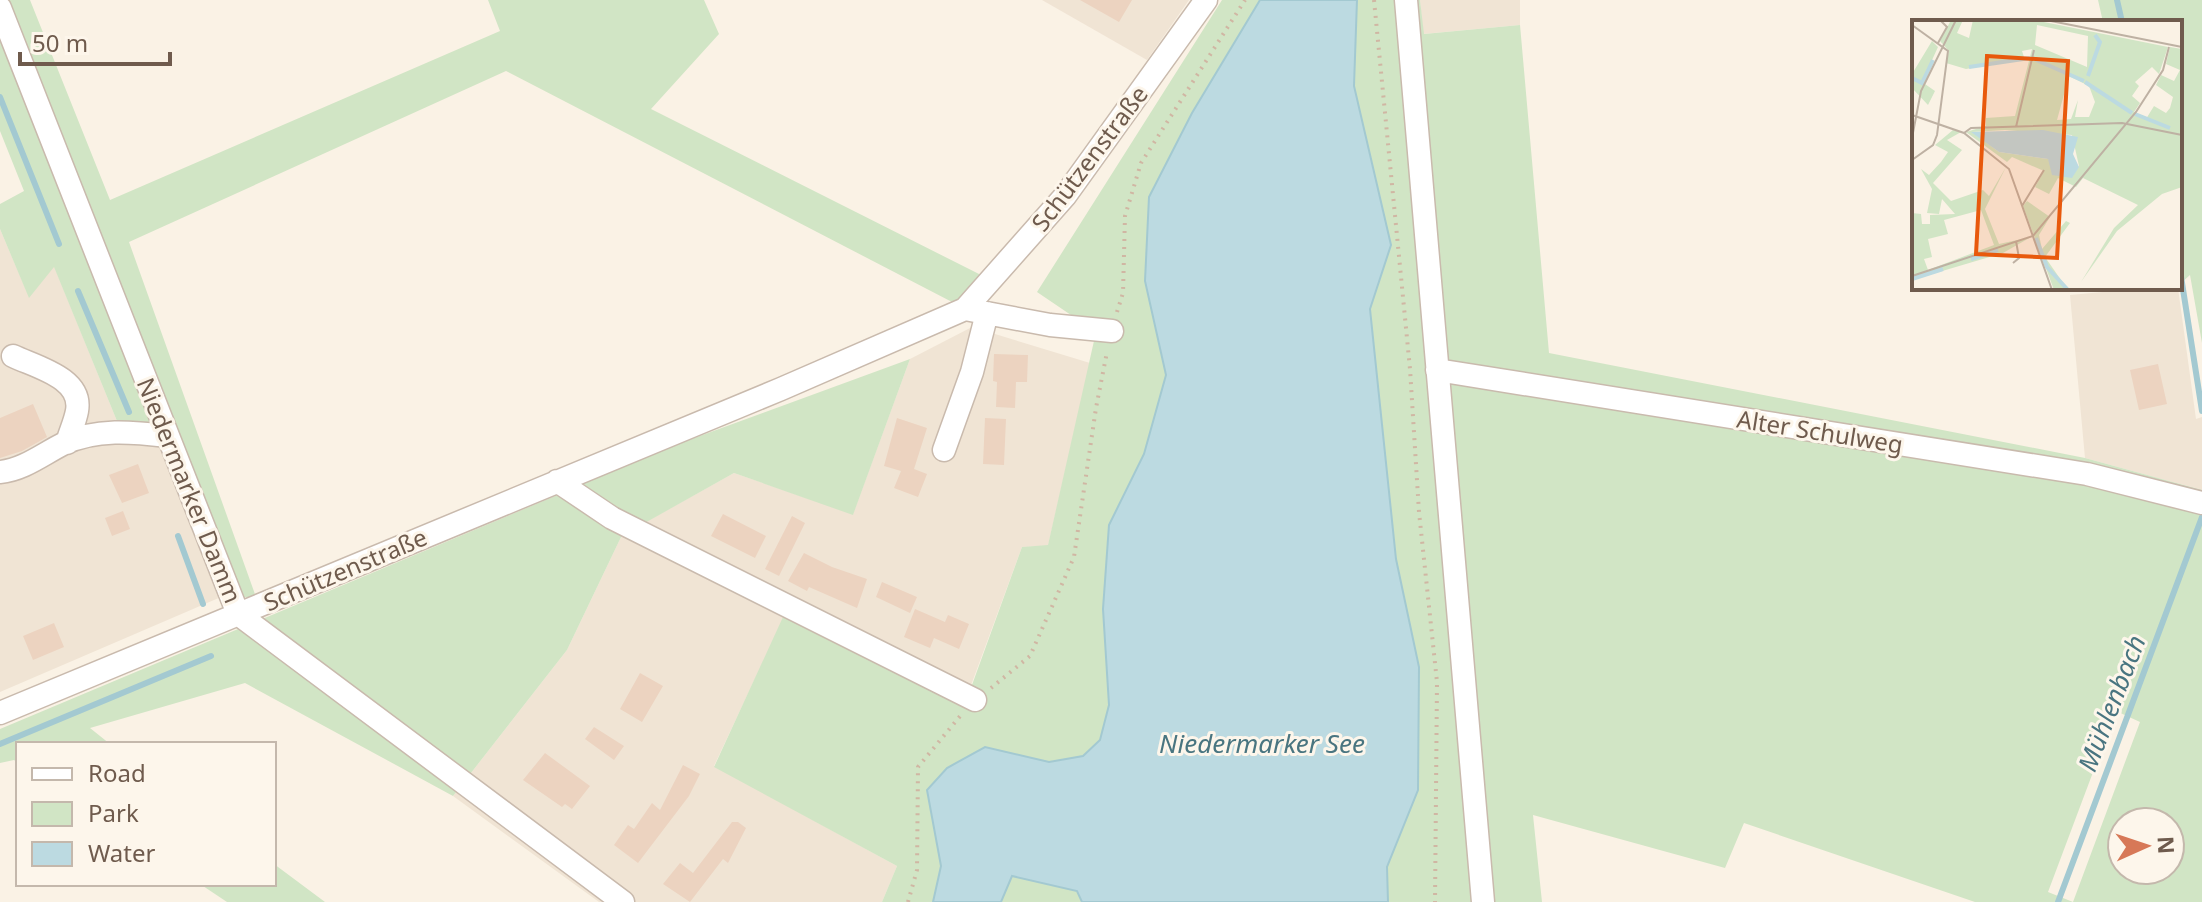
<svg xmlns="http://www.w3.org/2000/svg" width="2202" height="902" font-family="'Noto Sans',sans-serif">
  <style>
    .residential { fill: #f0e4d4 }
    .green { fill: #d1e5c5; fill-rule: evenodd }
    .water { fill: #bcdae1; stroke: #a3c9d1; stroke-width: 2 }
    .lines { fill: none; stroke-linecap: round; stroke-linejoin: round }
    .stream { stroke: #a3c9d1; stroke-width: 6 }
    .building { fill: #ecd3c0 }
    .minor-casing { stroke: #c9baad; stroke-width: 25 }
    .path { stroke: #d0b6a3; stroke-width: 4; stroke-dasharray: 2 6; stroke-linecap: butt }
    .minor { stroke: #fff; stroke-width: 22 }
    .labels { text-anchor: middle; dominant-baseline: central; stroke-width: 6; stroke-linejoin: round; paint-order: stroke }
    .street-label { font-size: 24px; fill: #6f5b4d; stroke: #fdf6eb }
    .water-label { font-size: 26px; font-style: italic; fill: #497580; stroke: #fdf6eb }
    .inset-river { fill: none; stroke: #bcdae1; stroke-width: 4 }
    .inset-road { fill: none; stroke: #beb1a3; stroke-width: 2 }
    .view { fill: #e8590c; fill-opacity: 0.15; stroke: #e8590c; stroke-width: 4 }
    .inset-edge { fill: none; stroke: #6f5b4d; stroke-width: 4 }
  </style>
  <rect width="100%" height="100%" fill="#faf2e5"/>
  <path class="residential" d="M1042,0h147l-42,60z
    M1420,0h100v25l-97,9z
    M0,229l29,68 25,-31 65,160 33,-1 69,172 -221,95z
    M2146,288h32l18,131 6,-2v73l-117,-32 -15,-163z
    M972,327l118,36 -42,183 -26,1 -59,160 -179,-90 -70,149 183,100 -15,36h-283l-146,-106 114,-146 55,-115 112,-62 119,41 57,-155z"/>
  <path class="green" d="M0,0h30l80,200 390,-169 -12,-31h216l15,34 -68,75 330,166 -27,28 -448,-232 -377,171 127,355h-35l-69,-171h-33l-65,-159 -25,31 -29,-69v-25l24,-13 -24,-60z
    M1222,0h38l-68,113 -43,84 -4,84 21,94 -22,79 -35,71 -6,84 6,96 -9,35 -17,16 -34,6 -64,-15 -58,43 14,76 -8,36h-51l15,-36 -183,-99 69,-150 181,90 58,-160 26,-2 48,-213 -59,-40z
    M1357,0h63l4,34 96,-9 29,328 536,105 117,32v412h-227l-231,-79 -19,45 -192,-53 9,87h-154l-1,-35 31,-78 1,-122 -23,-108 -26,-250 21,-64 -37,-159zM2116,711l24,11 -67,180 -25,-10zM2122,822h48v48h-48z
    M2098,0h104v343l-12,-68 -10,9v-262h-77z
    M910,359l-57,156 -119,-42 -91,51 -69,-42z
    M560,494l62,41 -55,115 -114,146 -208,-113 -155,45 20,16h-92v19l-4,-3 -14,3v-34z
    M274,864l51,38h-98l-27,-18h74z
    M1012,876l66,15 4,11h-81z"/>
  <path class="water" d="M1260,0h97l-3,86 37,159 -21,64 26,250 23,108 -1,123 -31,77 1,35h-306l-5,-11 -65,-15 -11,26h-68l8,-36 -14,-76 20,-22 38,-21 64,15 34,-6 17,-16 9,-35 -6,-96 6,-84 35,-71 22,-79 -21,-94 4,-84 43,-84z"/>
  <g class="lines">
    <path class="stream" d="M2117,0l5,22
      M0,97l59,147
      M2180,270l22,141
      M78,291l51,121
      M178,536l25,68
      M0,744l211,-88
      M2058,902l144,-385"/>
  </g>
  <path class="building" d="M1080,0h52l-13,22z
    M994,354l34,1 -1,27h-11l-1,26 -19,-1 1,-25 -4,-1z
    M2158,364l9,40 -28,6 -9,-40z
    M33,404l14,33 -25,14 -22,7v-40z
    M897,418l30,10 -13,41 13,5 -9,23 -24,-9 7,-17 -17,-5z
    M985,418l21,1 -2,46 -21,-1z
    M138,464l11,29 -27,10 -13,-28z
    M123,511l7,18 -18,7 -7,-18z
    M723,514l43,22 -11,22 -44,-22z
    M792,516l13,7 -26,53 -14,-7z
    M804,553l28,14 35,12 -10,29 -48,-21 -2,4 -19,-10z
    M882,582l35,15 -7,16 -34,-16z
    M915,609l30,13 3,-7 21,9 -10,25 -25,-11 -4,10 -26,-11z
    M54,623l10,24 -31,13 -10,-24z
    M640,673l23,13 -21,36 -22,-13z
    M594,727l30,19 -10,14 -29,-21z
    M545,753l45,33 -18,23 -7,-5 -3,3 -39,-27z
    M683,765l17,9 -11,22 -51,67 -24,-18 14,-20 6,4 18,-26 8,7z
    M732,822h6l8,6 -18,35 -5,-4 -33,43 -27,-18 17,-21 13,10z"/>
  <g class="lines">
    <defs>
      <path id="minor" d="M1406,0l77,902
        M0,8l238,606 385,288
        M965,309l85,16 62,6
        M13,356c23,11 70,22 64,55 -2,11 -7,21 -10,32
        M1437,370l650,104 115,29
        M944,450l28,-78 15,-59
        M0,472c23,-2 43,-18 63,-28 33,-16 70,-12 105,-8
        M557,481l55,37 363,182
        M0,713l781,-324 184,-80 100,-113 141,-196"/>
    </defs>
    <use href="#minor" class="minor-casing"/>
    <path class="path" d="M1374,0l36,369 9,143 18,170 -2,220
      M1117,312l6,-19 2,-77 16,-53 104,-163
      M991,688l39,-32 44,-99 22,-149 11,-56
      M908,902l9,-32 1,-103 43,-52"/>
    <use href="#minor" class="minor"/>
  </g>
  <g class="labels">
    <g class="street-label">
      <text transform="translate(1089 158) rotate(-53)">Schützenstraße</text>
      <text transform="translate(1820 431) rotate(9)">Alter Schulweg</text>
      <text transform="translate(190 490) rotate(68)">Niedermarker Damm</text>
      <text transform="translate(345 569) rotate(-23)">Schützenstraße</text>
    </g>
    <g class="water-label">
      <text transform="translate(2111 703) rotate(-69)">Mühlenbach</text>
      <text x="1262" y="743">Niedermarker See</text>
    </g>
  </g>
  <g transform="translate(1912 20)">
    <rect width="270" height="270" fill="#faf2e5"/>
    <path d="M39,0h12l-6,13 12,5 4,-18h61l134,27 -9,27 -7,-7 -17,15 4,4 -7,10 8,7 -6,9 12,7 8,-13 12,7 4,-5 3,-11 -17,-12 5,-10 13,6 6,-11 -14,-6 4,-17 12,2v138l-20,7 -45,37 -36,51 33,-54 24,-23 -55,-27 -7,9 -18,-9 -9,16 -14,-7 9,-16 -32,-14 -5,5 -41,-30 20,-6v-8l29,-2 17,-67 -10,2 2,6 -12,4 -46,8 -20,-6 3,-12 -9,-10zM125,5l51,11 -1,31 -52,-22zM157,56l20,10 6,16 -6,15h-14l3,-17 -7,19 -14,1zM93,110l67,5 7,31 -7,11 -13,-3 -11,-15 -49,-7 -27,-20zM20,21l6,6 -16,35 13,9 -7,14 -16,-17v-14zM41,110l8,2 -14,8 15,10 -29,33 18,18 32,-11 6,6 17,-29 -21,42 14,35 32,-7 -28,16 -91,27v-67l9,1 1,10h8v-9l25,-1 -13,-15 -3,15 -12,-1 5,-24 -11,-20 8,6 12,-13 7,-10 -13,-7zM69,190l13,35 -66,25 -4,-11 8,-2 -4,-18 20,-5 -4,-14zM115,181l23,16 -11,18 3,14 24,-28 4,2 -25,34 23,33h-14l-31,-84z" fill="#d1e5c5" fill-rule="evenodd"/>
    <path d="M131,110l35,7 -5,17 6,13 -7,11 -20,-3 -4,-16 -49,-7 -28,-20z" fill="#bcdae1"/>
    <path class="inset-river" d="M122,39l50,22M57,47l61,-9M176,56l12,-34 -5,-7M0,58l10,5 11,-23M173,62l47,31M223,94l35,14M124,218l11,29 21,23M59,239l27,-9M0,259l31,-10"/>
    <path class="inset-road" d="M134,0l136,27M0,5l36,26 -11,84 -4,10 -21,15M26,23l9,-16 -7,-7M0,95l52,18 45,36 43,121M104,107l18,-77M52,113l7,-5 151,-5 60,12M0,118l9,-47 35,-71M110,186l22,-36M101,243l6,-5 -3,-17M0,256l121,-40 103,-124 27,-42 6,-23"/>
    <path class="view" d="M75,36l81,5 -11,197 -81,-4z"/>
    <rect width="270" height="270" class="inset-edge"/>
  </g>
  <rect x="16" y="742" width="260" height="144" fill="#fdf6eb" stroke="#c4b8ac" stroke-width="2"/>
  <rect x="32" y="768" width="40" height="12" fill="#ffffff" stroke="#c4b8ac" stroke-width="2"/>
  <text x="88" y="782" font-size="24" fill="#6f5b4d">Road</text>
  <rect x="32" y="802" width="40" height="24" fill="#d1e5c5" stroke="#c4b8ac" stroke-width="2"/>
  <text x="88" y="822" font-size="24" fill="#6f5b4d">Park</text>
  <rect x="32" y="842" width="40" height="24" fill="#bcdae1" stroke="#c4b8ac" stroke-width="2"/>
  <text x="88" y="862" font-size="24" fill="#6f5b4d">Water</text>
  <g transform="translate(2146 846) rotate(87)"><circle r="38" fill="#fdf6eb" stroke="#c4b8ac" stroke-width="2"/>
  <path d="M0-6L14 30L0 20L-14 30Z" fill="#d77857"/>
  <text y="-12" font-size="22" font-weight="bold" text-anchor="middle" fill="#6f5b4d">N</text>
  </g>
  <path d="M20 52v12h150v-12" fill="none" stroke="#6f5b4d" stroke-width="4"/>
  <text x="32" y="52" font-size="24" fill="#6f5b4d" stroke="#fdf6eb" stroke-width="6" paint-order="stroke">50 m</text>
</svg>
